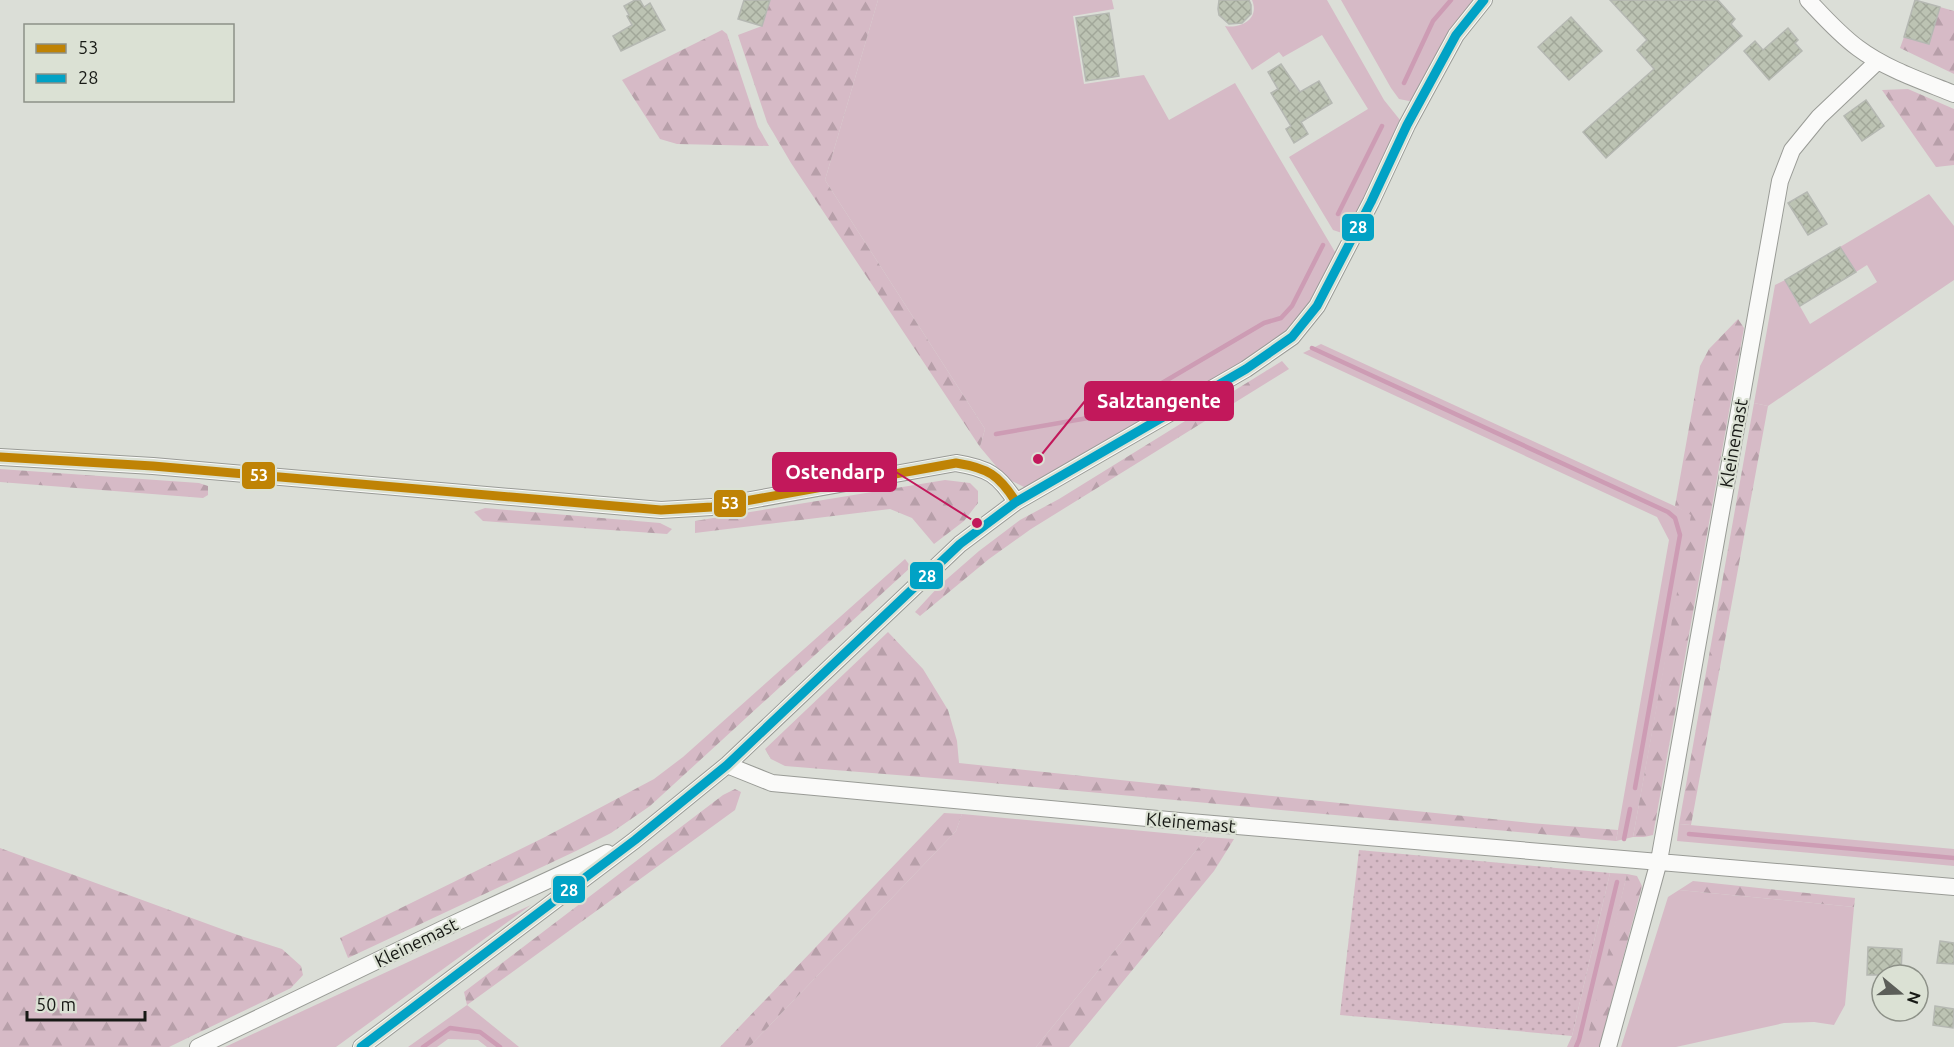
<svg xmlns="http://www.w3.org/2000/svg" width="1954" height="1047" font-family="Ubuntu,sans-serif">
  <style>
    .green { fill: #d6bac6 }
    .forest { fill: url(#forest-firs) }
    .garden { fill: url(#garden-dots) }
    .lines { fill: none; stroke-linecap: round; stroke-linejoin: round }
    .stream { stroke: #cd9cb4; stroke-width: 4.5 }
    .building { fill: url(#building-cross-hatch); stroke: #b5b8b2; stroke-width: 1.5 }
    .minor-casing { stroke: #999b96; stroke-width: 18 }
    .minor { stroke: #fafaf9; stroke-width: 16 }
    .bus-1-casing { stroke: #dbe1d4; stroke-width: 14 }
    .bus-2-casing { stroke: #dbe1d4; stroke-width: 14 }
    .bus-1 { stroke: #bf8305; stroke-width: 9 }
    .bus-2 { stroke: #01a2c5; stroke-width: 9 }
    .labels { text-anchor: middle; dominant-baseline: central; stroke-width: 4.5; stroke-linejoin: round; paint-order: stroke }
    .street-label { font-size: 18px; fill: #171915; stroke: #dbe1d4 }
    .leader { fill: none; stroke: #c2185b; stroke-width: 2 }
    .callout-dot { fill: #c2185b; stroke: #dbe1d4; stroke-width: 2 }
    .callout { fill: #c2185b; stroke: #c2185b; stroke-width: 2 }
    .callout-label { font-size: 20px; text-anchor: middle; font-weight: bold; fill: #fff }
    .line-badge { stroke: #dbe1d4; stroke-width: 2 }
    .badge-label { font-size: 16px; text-anchor: middle; font-weight: bold; fill: #fff }
  </style>
  <defs>
    <pattern id="forest-firs" width="22" height="20" patternUnits="userSpaceOnUse" patternTransform="scale(1.5)"><rect width="22" height="20" fill="#d6bac6"/><path d="M5 1l3.5 6h-7zM16 11l3.5 6h-7z" fill="#b79fa9"/></pattern>
    <pattern id="garden-dots" width="8" height="8" patternUnits="userSpaceOnUse" patternTransform="scale(1.5)"><rect width="8" height="8" fill="#d6bac6"/><path d="M2 2h.1M6 6h.1" fill="none" stroke="#b79fa9" stroke-width="1.8" stroke-linecap="round"/></pattern>
    <pattern id="building-cross-hatch" width="8" height="8" patternUnits="userSpaceOnUse" patternTransform="scale(1.5)"><rect width="8" height="8" fill="#bcc3b3"/><path d="M0 0l8 8M0 8l8-8" fill="none" stroke="#a1a799"/></pattern>
  </defs>
  <rect width="100%" height="100%" fill="#dbded7"/>
  <path class="green" d="M878,0h234l2,9 -41,7 11,68 60,-9 25,45 66,-37 100,169v9l-20,39 -38,42 -245,145h-8l-18,-9 -26,-31 5,-18 -160,-249z
    M1252,0h75l57,100 16,20v7l-53,105 -5,1 -9,-3 -44,-73 79,-48 -46,-74 -39,22 -4,-5 -27,18 -27,-44c16,3 35,-7 27,-26z
    M1341,0h136l-61,99 -7,2 -10,-2 -8,-11z
    M1929,194l25,32v54l-186,126 -14,-3 21,-118 10,-5 25,44 67,-42 -10,-17 -11,7 -16,-25z
    M1321,344l371,170 -59,323 -17,4 53,-301 -12,-23 -354,-164z
    M962,814l245,23 -171,210h-287l207,-216z
    M1679,824l275,25v17l-277,-25z
    M1610,873l17,1 -39,168 -3,5h-18l5,-11z
    M1679,890l175,17 -9,98 -11,20 -20,-3 -30,1 -108,24h-55l47,-150z
    M531,905l-195,142h-111z
    M467,1005l52,42h-32l-9,-7 -30,-1 -11,8h-29z"/>
  <path class="forest" d="M770,0h108l-53,180 160,249 -5,18 -189,-284 -24,-41 -29,-87 24,-9z
    M1940,7l14,4v63l-54,-26 4,-11 25,7z
    M722,30l5,4 31,93 11,19 -92,-2 -17,-5 -38,-59z
    M1908,89l46,20v56l-18,2 -54,-77z
    M1738,319l6,9 -91,507 -9,2h-11l58,-322 -16,-9 25,-140 9,-17z
    M1282,361l7,8 -258,160 -42,30 -69,57 -5,-4 25,-27 39,-34 41,-31 39,-21z
    M1754,403l14,3 -77,419 -12,-1z
    M0,469l199,14 9,3v9l-5,3 -203,-16z
    M945,480l25,3 8,8v12l-14,18 -30,23 -22,-26 -22,-9 -195,24v-12z
    M485,508l175,15 12,6 -5,5 -184,-13 -9,-9z
    M905,559l6,8 -261,239 -39,27 -35,18 -228,107 -8,-20 205,-101 109,-58 29,-22z
    M888,632l35,37 25,41 9,31 2,22 571,60 88,7 -2,11 -657,-61 -174,-14 -14,-7 -6,-10z
    M735,789l6,3 -6,18 -268,195 -3,-13 259,-197z
    M944,813l18,1 -6,17 -207,216h-29z
    M1207,837l27,2 -20,32 -145,176h-33z
    M0,848l238,87 44,14 19,17 2,9 -12,13 -122,59h-169z
    M1627,874l10,2 5,10 -42,159 -1,2h-14z
    M1693,881l162,17 -1,9 -175,-17z"/>
  <path class="garden" d="M1359,850l251,23 -38,163 -232,-21z"/>
  <g class="lines">
    <path class="stream" d="M1404,83l29,-62 18,-21
      M1338,214l44,-88
      M1312,348l356,164 7,6 5,17 -45,253
      M996,434l92,-16 40,-15 136,-80 17,-5 11,-12 31,-61
      M1689,834l265,24
      M1624,839l6,-30
      M423,1047l27,-19 30,4 20,15
      M1576,1047l3,-7 38,-158"/>
  </g>
  <path class="building" d="M635,0h5l4,7 6,-4 15,27 -44,21 -8,-15 19,-11 -5,-9 2,-1 -5,-9z
    M744,0h26l-8,26 -24,-7z
    M1219,0h30l2,5v9l-9,9 -13,1 -10,-9 -1,-6z
    M1610,0h108l17,19 -4,5 11,12 -136,122 -23,-26 71,-63 -17,-19 10,-10z
    M1915,0l25,7 -11,37 -25,-7z
    M1109,13l10,63 -33,5 -10,-63z
    M1571,17l31,34 -33,29 -31,-33z
    M1788,28l10,12 -3,3 7,8 -33,29 -25,-29 11,-10 8,9z
    M1281,64l19,28 19,-11 13,22 -31,19 7,12 -14,9 -8,-14 5,-3 -20,-33 7,-4 -10,-17z
    M1866,100l18,26 -22,15 -18,-25z
    M1807,192l20,32 -19,11 -20,-32z
    M1840,247l16,25 -56,34 -15,-26z
    M1940,941l14,2v21l-17,-1z
    M1868,947l34,2 -1,26h-34z
    M1935,1006l19,3 -1,19 -20,-3z"/>
  <g class="lines">
    <defs>
      <path id="minor" d="M1808,0c16,17 31,34 50,48 28,21 64,33 96,46
        M0,457l153,9 508,44 51,-3 244,-44c32,5 43,12 60,39
        M727,765l45,18 418,39 764,65
        M198,1047l253,-122 156,-72
        M361,1047l274,-207 92,-75 233,-221 56,-42 230,-133 46,-32 25,-31 54,-104 36,-77 49,-90 28,-35
        M1608,1047l51,-186 121,-680 12,-31 27,-33 59,-56"/>
    </defs>
    <use href="#minor" class="minor-casing"/>
    <use href="#minor" class="minor"/>
    <defs>
      <path id="bus-1" d="M0,457l153,9 508,44 51,-3 244,-44c32,5 43,12 60,39"/>
      <path id="bus-2" d="M361,1047l274,-207 92,-75 233,-221 56,-42 230,-133 46,-32 25,-31 54,-104 36,-77 49,-90 28,-35"/>
    </defs>
    <use href="#bus-1" class="bus-1-casing"/>
    <use href="#bus-2" class="bus-2-casing"/>
    <use href="#bus-1" class="bus-1"/>
    <use href="#bus-2" class="bus-2"/>
  </g>
  <g class="labels">
    <g class="street-label">
      <text transform="translate(1733 443) rotate(-80)">Kleinemast</text>
      <text transform="translate(1191 822) rotate(5)">Kleinemast</text>
      <text transform="translate(416 942) rotate(-26)">Kleinemast</text>
    </g>
  </g>
  <path class="leader" d="M1038 459L1085 401M977 523L896 472"/>
  <g class="callout-dot">
    <circle cx="1038" cy="459" r="6"/>
    <circle cx="977" cy="523" r="6"/>
  </g>
  <g class="callout">
    <rect x="1085" y="382" width="148" height="38" rx="6"/>
    <rect x="773" y="453" width="123" height="38" rx="6"/>
  </g>
  <g class="callout-label">
    <text x="1159" y="408">Salztangente</text>
    <text x="835" y="479">Ostendarp</text>
  </g>
  <g class="line-badge">
    <rect x="1341" y="213" width="34" height="29" rx="6" fill="#01a2c5"/>
    <rect x="241" y="461" width="35" height="29" rx="6" fill="#bf8305"/>
    <rect x="713" y="489" width="34" height="29" rx="6" fill="#bf8305"/>
    <rect x="909" y="561" width="35" height="29" rx="6" fill="#01a2c5"/>
    <rect x="552" y="875" width="34" height="29" rx="6" fill="#01a2c5"/>
  </g>
  <g class="badge-label">
    <text x="1358" y="233">28</text>
    <text x="259" y="481">53</text>
    <text x="730" y="509">53</text>
    <text x="927" y="582">28</text>
    <text x="569" y="896">28</text>
  </g>
  <rect x="24" y="24" width="210" height="78" fill="#dbe1d4" stroke="#8d9188" stroke-width="1.5"/>
  <rect x="36" y="44" width="30" height="9" fill="#bf8305" stroke="#8d9188" stroke-width="1.5"/>
  <text x="78" y="54" font-size="18" fill="#171915">53</text>
  <rect x="36" y="74" width="30" height="9" fill="#01a2c5" stroke="#8d9188" stroke-width="1.5"/>
  <text x="78" y="84" font-size="18" fill="#171915">28</text>
  <g transform="translate(1900 993) rotate(109)"><circle r="28" fill="#dbe1d4" stroke="#8d9188" stroke-width="1.5"/>
  <path d="M0-4.5L10 22L0 15L-10 22Z" fill="#5c5e59"/>
  <text y="-9" font-size="16" font-weight="bold" text-anchor="middle" fill="#171915">N</text>
  </g>
  <path d="M27 1011v9h118v-9" fill="none" stroke="#171915" stroke-width="3"/>
  <text x="36" y="1011" font-size="18" fill="#171915" stroke="#dbe1d4" stroke-width="4.5" paint-order="stroke">50 m</text>
</svg>
